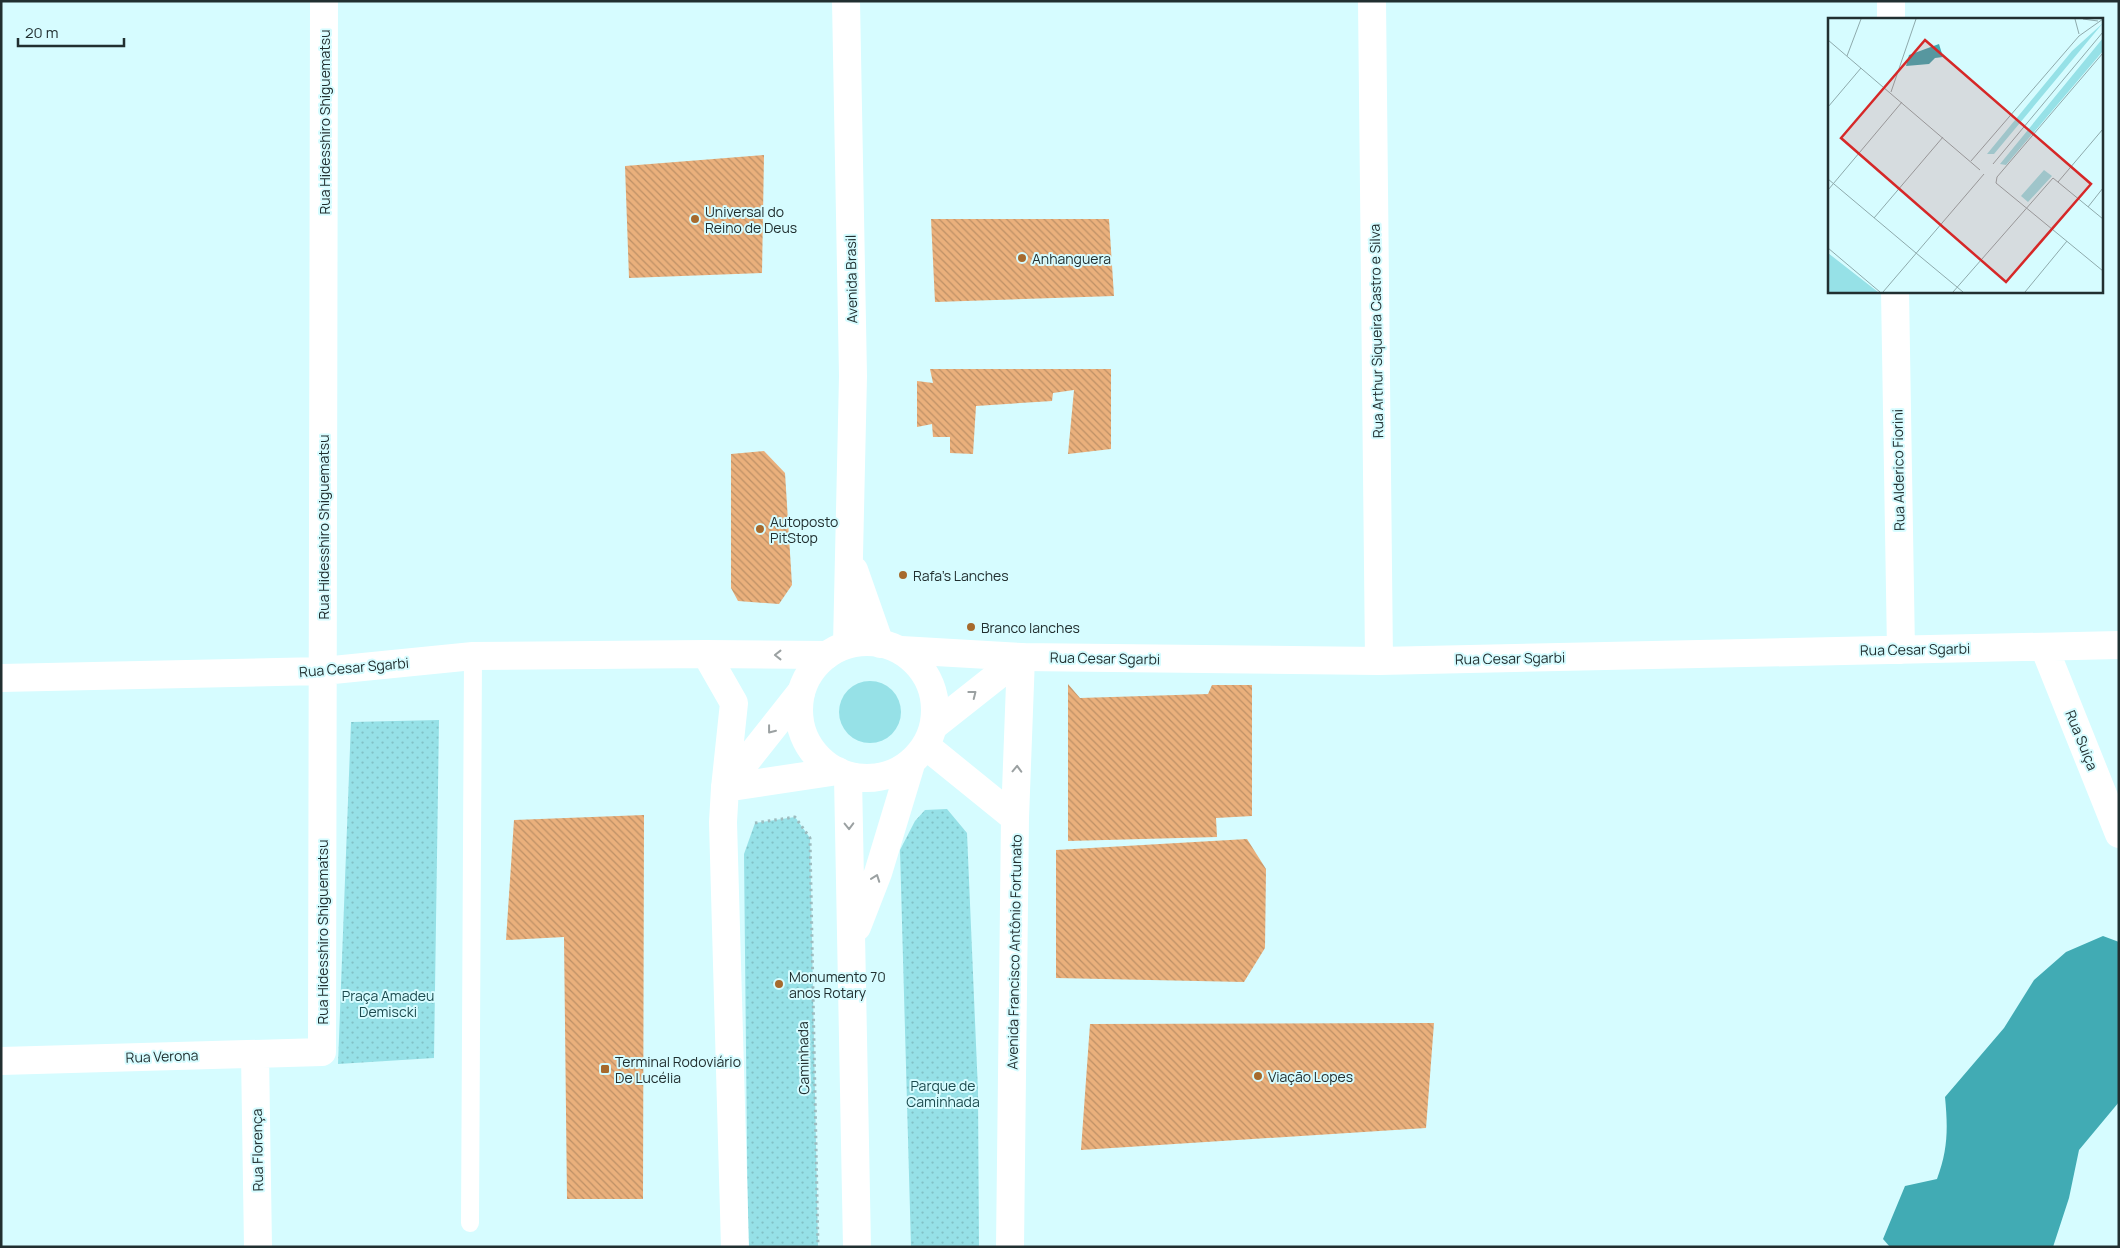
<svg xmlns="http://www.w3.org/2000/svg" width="2120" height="1248" font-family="Manrope,sans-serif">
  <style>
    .grass { fill: #96e1e7 }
    .park { fill: url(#park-dots) }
    .water { fill: #41abb4 }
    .building { fill: url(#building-back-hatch) }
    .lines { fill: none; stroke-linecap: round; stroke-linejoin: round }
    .path { stroke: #9dbbbe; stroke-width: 3; stroke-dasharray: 2.5 4; stroke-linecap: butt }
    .service { stroke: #fff; stroke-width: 18 }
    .minor { stroke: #fff; stroke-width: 28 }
    .tertiary { stroke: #fff; stroke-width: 28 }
    .secondary { stroke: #fff; stroke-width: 28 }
    .oneway { stroke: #9ba1a2 }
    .poi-dot { fill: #a66a2d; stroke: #d6fcff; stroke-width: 2 }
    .labels { text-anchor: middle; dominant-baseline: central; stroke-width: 4; stroke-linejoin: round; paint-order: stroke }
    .street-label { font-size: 14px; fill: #212f30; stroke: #d6fcff }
    .poi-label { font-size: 14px; fill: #212f30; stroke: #d6fcff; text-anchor: start }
    .park-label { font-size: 14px; fill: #1c4a4e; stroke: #d6fcff }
    .inset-road { fill: none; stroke: #8eaaac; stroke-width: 1 }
    .view { fill: #d62828; fill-opacity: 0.15; stroke: #d62828; stroke-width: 2.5 }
    .inset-edge { fill: none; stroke: #212f30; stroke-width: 2.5 }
  </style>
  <defs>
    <pattern id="park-dots" width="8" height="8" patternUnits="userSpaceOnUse" patternTransform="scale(1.25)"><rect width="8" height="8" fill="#96e1e7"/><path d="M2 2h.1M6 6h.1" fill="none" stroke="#81c1c6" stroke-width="1.8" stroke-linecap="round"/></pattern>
    <pattern id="building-back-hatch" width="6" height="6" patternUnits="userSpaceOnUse" patternTransform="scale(1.25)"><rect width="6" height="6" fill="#eab07c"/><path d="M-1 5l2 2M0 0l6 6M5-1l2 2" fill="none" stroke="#bd9066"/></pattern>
  </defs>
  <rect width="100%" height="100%" fill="#d6fcff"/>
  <path class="grass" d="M839 712a31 31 0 1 1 62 0a31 31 0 1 1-62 0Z"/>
  <path class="park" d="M439,720l-5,338 -96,6 13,-342z
    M947,809l20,24 11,258 1,156h-68l-11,-397 15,-29 10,-11z
    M795,817l15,21 8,409h-70l-4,-393 11,-31z"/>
  <path class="water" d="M2103,936l16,6v160l-40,48 -10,48 -16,49h-163l-7,-8 22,-53 32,-7c11,-29 11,-51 8,-82l59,-69 30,-48 32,-28z"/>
  <path class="building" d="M764,155l-2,118 -133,5 -4,-112z
    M931,219h178l5,77 -179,6z
    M930,369h181v80l-43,5 6,-64 -21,3 -1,8 -76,5 -3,48 -23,-1v-16h-17l-1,-13 -15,3v-46l16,2z
    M764,451l21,22 7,112 -13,19 -41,-3 -7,-13v-134z
    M1068,684l12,14 128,-4 4,-9h40v131l-36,2 1,19 -149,4z
    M644,815l-1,384h-76l-3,-262 -58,3 8,-120z
    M1247,839l19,30 -1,79 -21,34 -188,-4v-128z
    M1434,1023l-8,105 -345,22 9,-126z"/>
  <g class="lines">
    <path class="path" d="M755,823l40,-6 15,21 8,409"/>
    <path class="service" d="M470,1223l3,-567"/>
    <path class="minor" d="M1372,1l7,660
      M1891,1v18
      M1895,291l6,359
      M2044,647l75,187
      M901,650l120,7 358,4 740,-16
      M706,654l121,1
      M1,678l322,-7 150,-15 233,-2 28,49 -9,85
      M255,1054l3,193
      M1,1061l321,-9 2,-1051"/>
    <path class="tertiary" d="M935,725l86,-68
      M926,746l89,72
      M725,788l113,-17
      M735,1247l-12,-425 2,-34 76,-96
      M1010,1247l5,-429 6,-161"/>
    <path class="secondary" d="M846,1l7,375 -6,269
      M854,570l26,74
      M799 710a68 68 0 1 1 136 0a68 68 0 1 1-136 0Z
      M848,777l9,470
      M857,927l21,-54 33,-109"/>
  </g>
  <defs><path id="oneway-chevron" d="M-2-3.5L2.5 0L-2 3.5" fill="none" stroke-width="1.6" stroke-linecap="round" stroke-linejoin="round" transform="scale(1.25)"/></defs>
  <g class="oneway">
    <use href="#oneway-chevron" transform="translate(778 655) rotate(-180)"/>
    <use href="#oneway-chevron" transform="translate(973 694) rotate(-38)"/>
    <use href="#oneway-chevron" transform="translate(771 730) rotate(128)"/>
    <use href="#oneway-chevron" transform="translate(1017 769) rotate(-88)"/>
    <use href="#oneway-chevron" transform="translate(849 826) rotate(89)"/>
    <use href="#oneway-chevron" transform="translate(876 878) rotate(-70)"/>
  </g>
  <g class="poi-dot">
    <circle cx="695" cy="219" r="5"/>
    <circle cx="1022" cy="258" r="5"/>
    <circle cx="760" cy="529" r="5"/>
    <circle cx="903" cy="575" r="5"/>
    <circle cx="971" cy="627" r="5"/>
    <circle cx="779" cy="984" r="5"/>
    <rect x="600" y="1064" width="10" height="10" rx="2.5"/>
    <circle cx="1258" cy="1076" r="5"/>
  </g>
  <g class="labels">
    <g class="street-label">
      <text transform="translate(324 122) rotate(-90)">Rua Hidesshiro Shiguematsu</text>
      <text transform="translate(851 279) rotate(-91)">Avenida Brasil</text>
      <text transform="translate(1376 331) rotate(-91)">Rua Arthur Siqueira Castro e Silva</text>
      <text transform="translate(1898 470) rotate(-91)">Rua Alderico Fiorini</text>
      <text transform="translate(323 527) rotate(-90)">Rua Hidesshiro Shiguematsu</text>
      <text transform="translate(1915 649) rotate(-1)">Rua Cesar Sgarbi</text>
      <text transform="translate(1105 658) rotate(1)">Rua Cesar Sgarbi</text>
      <text transform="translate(1510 658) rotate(-1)">Rua Cesar Sgarbi</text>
      <text transform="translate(354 667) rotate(-5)">Rua Cesar Sgarbi</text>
      <text transform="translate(2082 740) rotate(68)">Rua Suiça</text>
      <text transform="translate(322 932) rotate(-90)">Rua Hidesshiro Shiguematsu</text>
      <text transform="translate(1014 952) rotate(-89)">Avenida Francisco Antônio Fortunato</text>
      <text transform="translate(162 1056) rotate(-2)">Rua Verona</text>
      <text transform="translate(803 1058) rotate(-91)">Caminhada</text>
      <text transform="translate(257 1150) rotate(-91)">Rua Florença</text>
    </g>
    <g class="poi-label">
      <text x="705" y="211">Universal do<tspan x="705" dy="16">Reino de Deus</tspan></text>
      <text x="1032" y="258">Anhanguera</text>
      <text x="770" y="521">Autoposto<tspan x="770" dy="16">PitStop</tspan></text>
      <text x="913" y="575">Rafa's Lanches</text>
      <text x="981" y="627">Branco lanches</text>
      <text x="789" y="976">Monumento 70<tspan x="789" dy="16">anos Rotary</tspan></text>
      <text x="615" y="1061">Terminal Rodoviário<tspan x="615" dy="16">De Lucélia</tspan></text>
      <text x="1268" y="1076">Viação Lopes</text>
    </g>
    <g class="park-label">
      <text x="388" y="995">Praça Amadeu<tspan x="388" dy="16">Demiscki</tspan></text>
      <text x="943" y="1085">Parque de<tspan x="943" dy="16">Caminhada</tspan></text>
    </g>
  </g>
  <g transform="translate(1828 18)">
    <rect width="275" height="275" fill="#d6fcff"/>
    <path d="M275,5l-109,131h-7l85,-103zM275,20v13l-97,114 -6,-1zM216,152l8,6 -24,26 -7,-6zM0,235l50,39h-50z" fill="#96e1e7"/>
    <path d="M111,26l4,13 -8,1 -6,6 -23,2 3,-11z" fill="#41abb4"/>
    <path class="inset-road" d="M247,1l4,15M255,1l15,2M0,22l152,130M275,35l-106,124 -1,6 107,88M19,38l14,-37M63,74l25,-73M0,89l33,-39M143,143l108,-125 24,-17M165,146l110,-132M0,161l88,74M230,164l45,-53M0,172l74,-88M260,189l15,-19M46,200l69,-81M0,230l52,44M88,235l47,39M55,274l101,-118M125,274l100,-114 50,41M197,274l42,-51"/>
    <path class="view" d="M97,22l166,144 -85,98 -165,-144z"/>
    <rect width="275" height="275" class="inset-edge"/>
  </g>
  <rect width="2120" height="1248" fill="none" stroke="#212f30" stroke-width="5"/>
  <path d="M18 38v8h106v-8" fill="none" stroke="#212f30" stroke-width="2.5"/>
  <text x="25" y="38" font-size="15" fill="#212f30" stroke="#d6fcff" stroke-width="4" paint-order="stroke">20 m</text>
</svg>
